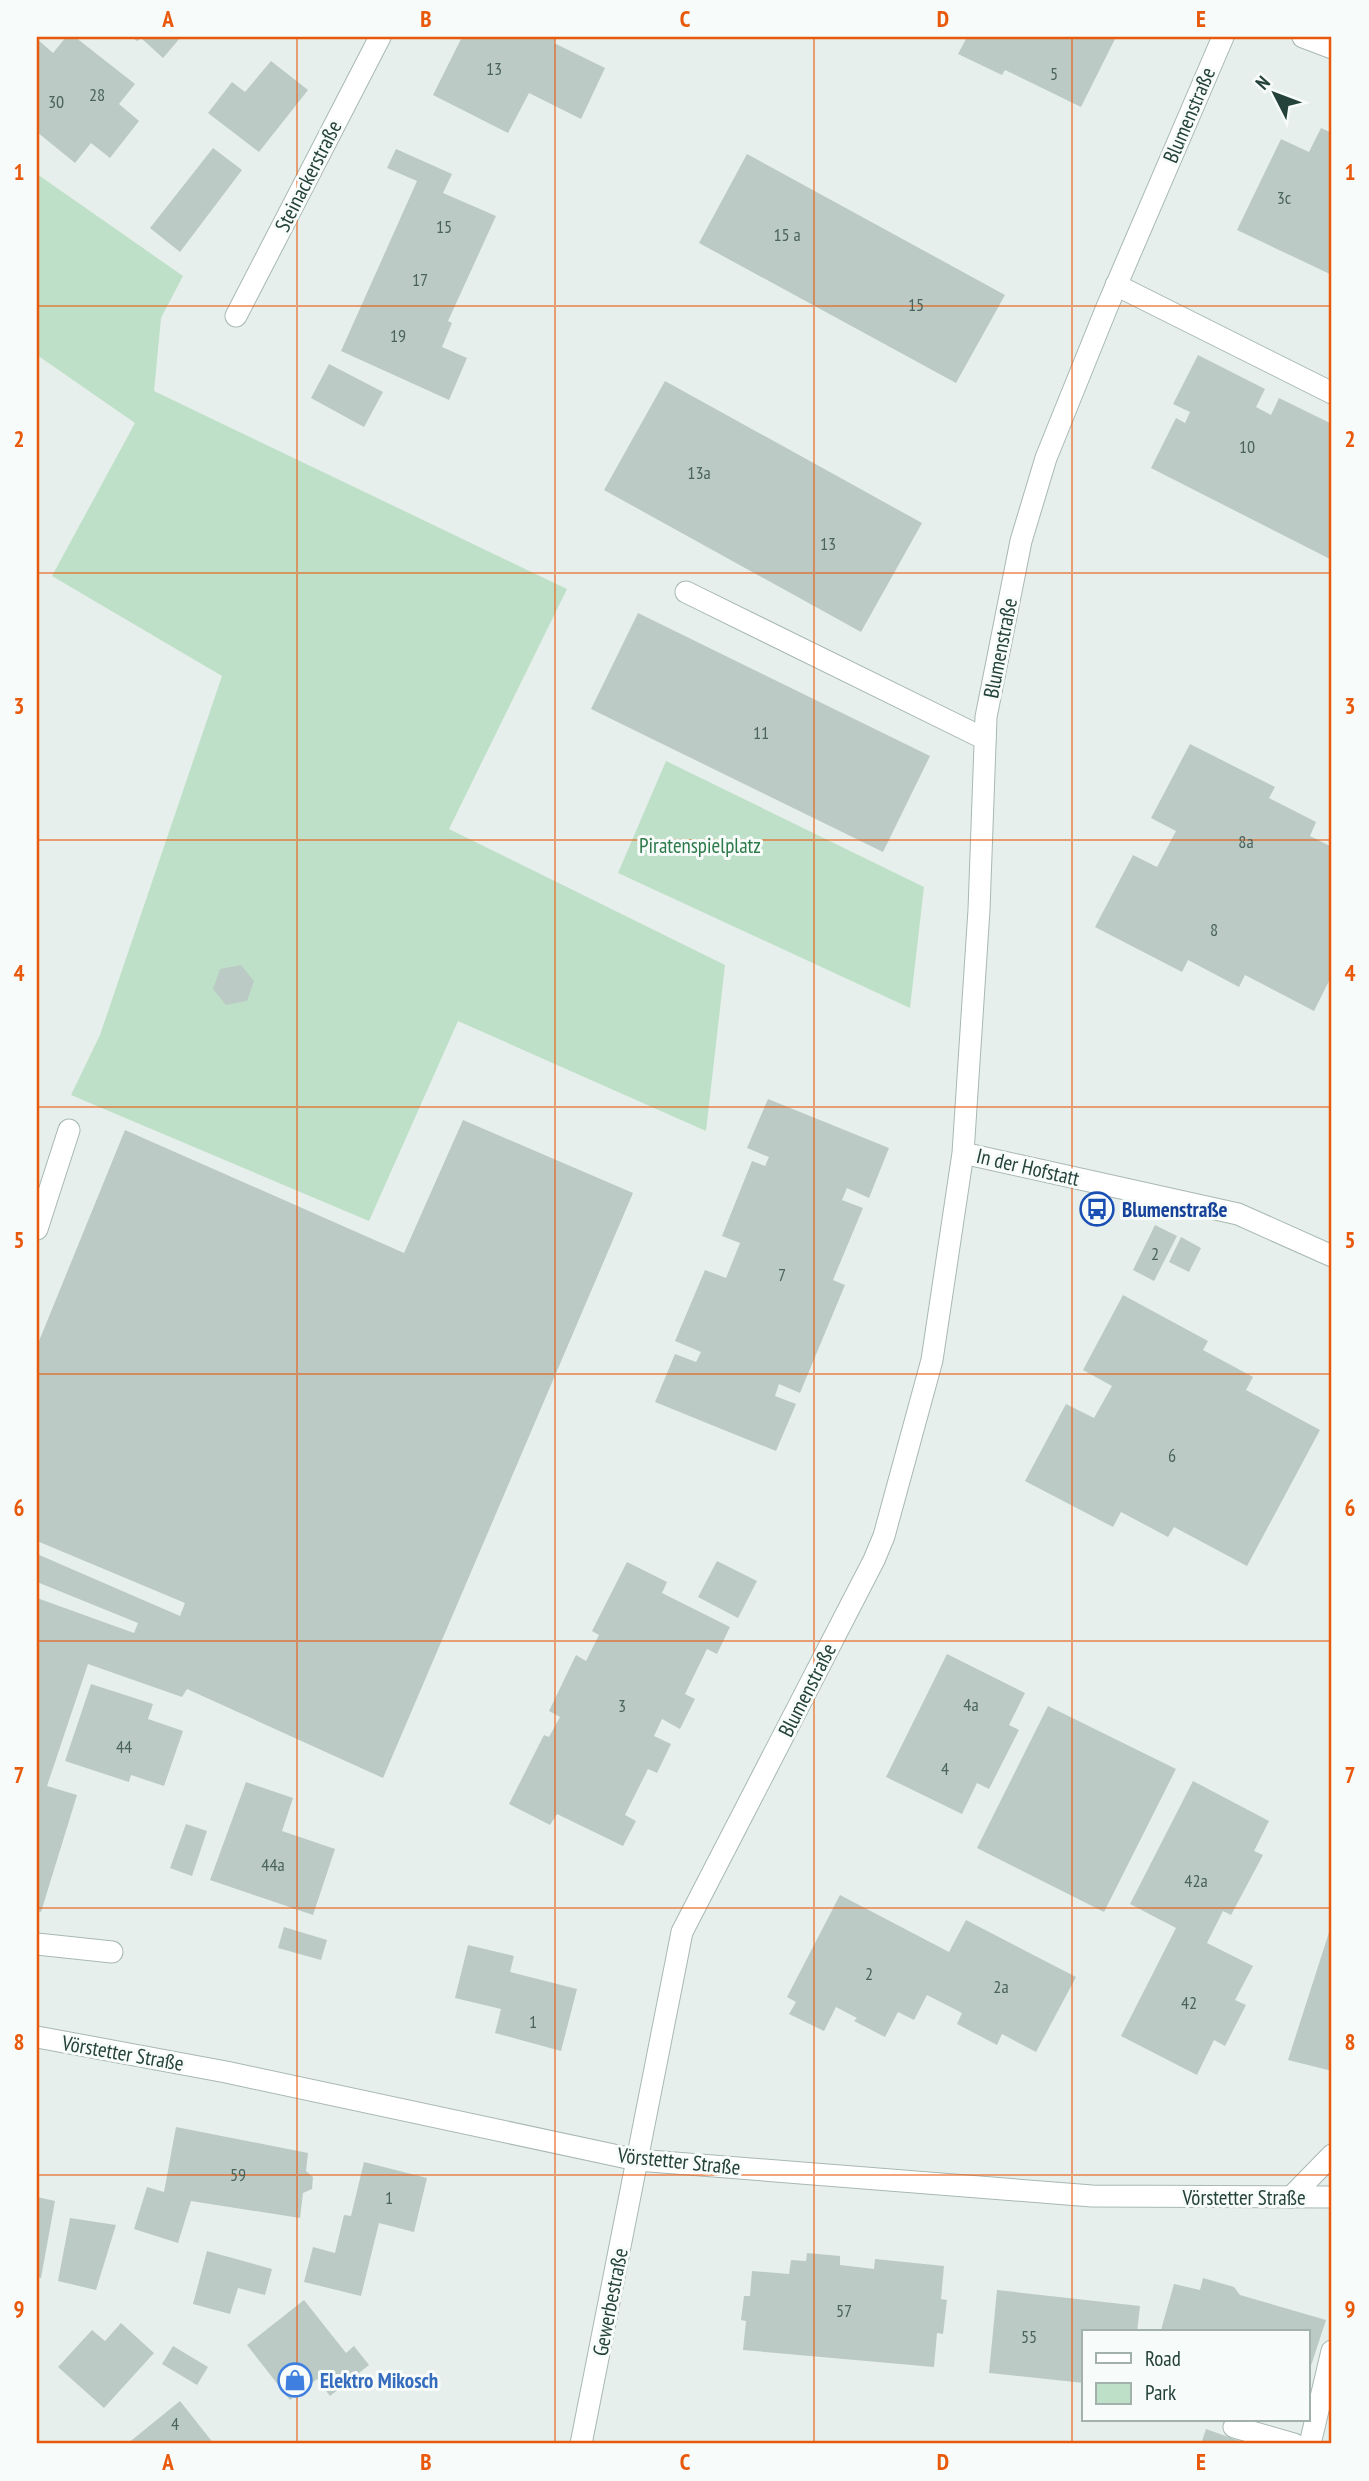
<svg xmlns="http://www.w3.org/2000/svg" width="1369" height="2481" font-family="'PT Sans Narrow',sans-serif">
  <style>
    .green { fill: #bfe0c8 }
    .building { fill: #bbcac4 }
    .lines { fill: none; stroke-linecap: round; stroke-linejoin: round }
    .service-casing { stroke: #a8b8b2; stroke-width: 23 }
    .minor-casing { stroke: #a8b8b2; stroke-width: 23 }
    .tertiary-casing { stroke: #a8b8b2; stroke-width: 23 }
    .service { stroke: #fff; stroke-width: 21 }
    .minor { stroke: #fff; stroke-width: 21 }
    .tertiary { stroke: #fff; stroke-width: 21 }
    .grid { fill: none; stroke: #e8590c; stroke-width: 2; stroke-opacity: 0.55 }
    .labels { text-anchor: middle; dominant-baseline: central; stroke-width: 6; stroke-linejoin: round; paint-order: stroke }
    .number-label { font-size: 18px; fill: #4a645c }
    .street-label { font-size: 21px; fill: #24423a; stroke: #f7fbf9 }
    .park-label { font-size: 21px; fill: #2d7a4b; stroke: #f7fbf9 }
    .transit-label { font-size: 21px; font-weight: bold; fill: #164399; stroke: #f7fbf9; text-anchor: start }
    .shop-label { font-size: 21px; font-weight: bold; fill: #366cbe; stroke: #f7fbf9; text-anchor: start }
    .neatline { fill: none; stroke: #e8590c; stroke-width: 2.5 }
    .grid-label { font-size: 23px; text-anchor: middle; font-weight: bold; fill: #e8590c }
  </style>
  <rect width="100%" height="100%" fill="#e6efeb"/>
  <path class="green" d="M37,174l146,102 -22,42 -7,73 413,198 -118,240 276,136 -19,166 -248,-110 -89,200 -298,-126 29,-60 122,-359 -170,-100 83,-153 -98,-68z
    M666,761l258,126 -14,121 -292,-135z"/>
  <path class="building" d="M66,37h9l60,47 -16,20 20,17 -29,37 -19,-15 -16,20 -38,-31v-93l16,14z
    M132,37h49l-18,21 -22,-20 -4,3z
    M462,37h95l-3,6 51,25 -24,51 -52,-26 -21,40 -75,-38z
    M967,37h149l-35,70 -76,-37 -3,5 -44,-21z
    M271,61l37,29 -49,62 -51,-39 24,-31 13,10z
    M1321,128l11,5v25l-2,5 2,1v111l-95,-45 44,-91 28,13z
    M213,148l29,22 -62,82 -30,-24z
    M396,149l56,25 -9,19 53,23 -48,105 4,2 -10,24 25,11 -18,42 -108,-49 76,-170 -30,-13z
    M747,154l258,141 -49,88 -257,-140z
    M1198,355l67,34 -9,18 15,8 8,-17 53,26v136l-181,-92 25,-50 9,5 5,-11 -17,-8z
    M329,364l54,28 -19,35 -53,-29z
    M665,381l257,142 -61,109 -257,-142z
    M638,613l292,143 -47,96 -292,-143z
    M1190,744l85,43 -6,11 47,24 -6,14 22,11v128l-18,36 -69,-36 -6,12 -51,-27 -6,12 -87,-45 38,-72 24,12 19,-36 -25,-13z
    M241,965l13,16 -7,20 -21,4 -13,-16 7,-20z
    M768,1099l121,49 -20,50 -22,-10 -5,12 21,8 -30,72 12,5 -45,108 -21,-9 -4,12 21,8 -20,47 -121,-49 20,-48 21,8 5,-10 -26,-11 30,-71 21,8 14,-35 -18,-7 30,-75 13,5 4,-9 -22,-9z
    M463,1120l170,73 -250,585 -196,-89 -5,8 -94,-33 -41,122 30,9 -36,117 -4,-1v-313l97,35 4,-10 -101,-41v-28l143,62 5,-13 -148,-62v-195l88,-216 279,123z
    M1155,1225l22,11 -23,45 -21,-11z
    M1181,1237l20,11 -12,24 -20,-10z
    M1123,1295l85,46 -5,9 50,27 -7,13 74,40 -73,136 -73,-39 -6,10 -47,-25 -8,15 -88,-46 41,-77 28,14 18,-32 -29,-16z
    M717,1561l40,20 -19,37 -40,-21z
    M627,1562l40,20 -5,11 68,34 -13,27 -10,-5 -22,45 10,5 -15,30 -18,-10 -8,17 17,8 -14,29 -9,-4 -23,46 11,6 -13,25 -66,-32 -7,11 -41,-21 35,-69 5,2 11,-20 -11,-6 27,-56 10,6 13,-26 -7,-4z
    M947,1654l78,39 -16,32 10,5 -30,59 -12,-6 -15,31 -76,-37z
    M91,1684l62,20 -5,15 35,12 -19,55 -33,-11 -2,7 -64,-21z
    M1048,1706l128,63 -72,143 -127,-64z
    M1193,1781l76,40 -15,30 9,4 -32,60 -8,-4 -16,32 46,23 -18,34 11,5 -21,41 -11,-6 -17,35 -76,-39 55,-108 -46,-24z
    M246,1782l47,16 -11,33 53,18 -22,66 -103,-35z
    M186,1824l21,7 -15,45 -22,-8z
    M840,1895l109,57 17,-32 110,57 -40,75 -34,-18 -5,11 -40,-21 5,-11 -35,-18 -13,25 -16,-8 -13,25 -31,-16 3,-3 -21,-11 -12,24 -35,-17 7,-12 -9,-5z
    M1332,1923v148l-44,-11z
    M284,1927l43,13 -6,20 -43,-12z
    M468,1945l46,11 -4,16 67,17 -16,62 -66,-18 6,-24 -46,-11z
    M176,2127l132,26 -2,18 7,6 -1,12 -9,4 -3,25 -109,-17 -13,42 -44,-14 13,-42 17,5z
    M364,2162l63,16 -13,54 -35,-9 -18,73 -57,-14 9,-35 22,6 9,-38 7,1z
    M37,2197l18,4 -14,77 -4,-1z
    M70,2218l46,7 -20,65 -38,-9z
    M207,2251l65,18 -7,26 -27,-7 -8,26 -37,-10z
    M807,2253l33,3v9l34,4 1,-10 69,7 -3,33 6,1 -4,34 -6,-1 -3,34 -191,-17 3,-29 -5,-1 3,-24h6l2,-25 37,3 2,-14 15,1z
    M1203,2278l31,9 6,8 86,25 -18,55v-43l-147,-2 13,-46 26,6z
    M997,2290l143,16 -3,26h-53v51l-95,-10z
    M304,2300l42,53 8,-7 15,19 -39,31 -13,-17 -27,21 -43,-55z
    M121,2323l33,30 -50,55 -46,-41 34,-37 13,11z
    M173,2346l35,21 -11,18 -35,-21z
    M180,2401l34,43h-87z
    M1206,2429l42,15h-47z"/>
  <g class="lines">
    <defs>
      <path id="service" d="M1116,285l216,108
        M686,592l299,147
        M37,1229l32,-99
        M37,1944l75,8
        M1291,2197l41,-42
        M1234,2427l60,17
        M1310,2444l22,-93"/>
      <path id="minor" d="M1303,37l29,11
        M236,316l144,-279
        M963,1153l275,61 94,42
        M581,2444l101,-512 192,-372 10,-24 48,-176 31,-207 16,-243 7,-193 35,-176 25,-83 61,-151 116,-270"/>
      <path id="tertiary" d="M37,2037l189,35 411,88 455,36 240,1"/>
    </defs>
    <use href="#service" class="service-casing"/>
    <use href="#minor" class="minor-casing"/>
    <use href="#tertiary" class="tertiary-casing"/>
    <use href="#service" class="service"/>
    <use href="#minor" class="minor"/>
    <use href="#tertiary" class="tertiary"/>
  </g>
  <path class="grid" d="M297,37v2407M555,37v2407M814,37v2407M1072,37v2407M37,306h1295M37,573h1295M37,840h1295M37,1107h1295M37,1374h1295M37,1641h1295M37,1908h1295M37,2175h1295"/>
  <defs>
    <symbol id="bus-ring" viewBox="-11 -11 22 22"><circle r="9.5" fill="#f7fbf9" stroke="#1a4fb4" stroke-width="1.5"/><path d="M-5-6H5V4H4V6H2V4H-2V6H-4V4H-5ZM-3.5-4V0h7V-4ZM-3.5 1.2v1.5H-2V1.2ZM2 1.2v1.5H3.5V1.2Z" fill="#1a4fb4"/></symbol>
    <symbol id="shop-ring" viewBox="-11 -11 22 22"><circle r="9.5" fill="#f7fbf9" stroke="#3f7fe0" stroke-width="1.5"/><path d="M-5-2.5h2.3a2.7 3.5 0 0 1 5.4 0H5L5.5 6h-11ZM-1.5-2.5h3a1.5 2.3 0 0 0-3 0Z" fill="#3f7fe0"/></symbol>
  </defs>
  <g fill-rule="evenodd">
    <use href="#bus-ring" x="1078" y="1190" width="38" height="38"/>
    <use href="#shop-ring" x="276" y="2361" width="38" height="38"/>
  </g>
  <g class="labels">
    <g class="number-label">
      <text x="494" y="68">13</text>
      <text x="1054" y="73">5</text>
      <text x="97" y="94">28</text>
      <text x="56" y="101">30</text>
      <text x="1284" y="197">3c</text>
      <text x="444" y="226">15</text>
      <text x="787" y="234">15 a</text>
      <text x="420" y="279">17</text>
      <text x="916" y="304">15</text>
      <text x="398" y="335">19</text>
      <text x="1247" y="446">10</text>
      <text x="699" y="472">13a</text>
      <text x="828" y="543">13</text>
      <text x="761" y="732">11</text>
      <text x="1246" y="841">8a</text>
      <text x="1214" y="929">8</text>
      <text x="1155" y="1253">2</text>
      <text x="782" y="1274">7</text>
      <text x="1172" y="1455">6</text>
      <text x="971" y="1704">4a</text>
      <text x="622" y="1705">3</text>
      <text x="124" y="1746">44</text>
      <text x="945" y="1768">4</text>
      <text x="273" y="1864">44a</text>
      <text x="1196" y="1880">42a</text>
      <text x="869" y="1973">2</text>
      <text x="1001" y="1986">2a</text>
      <text x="1189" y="2002">42</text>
      <text x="533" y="2021">1</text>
      <text x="238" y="2174">59</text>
      <text x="389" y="2197">1</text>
      <text x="844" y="2310">57</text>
      <text x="1029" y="2336">55</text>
      <text x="175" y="2423">4</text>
    </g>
    <g class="street-label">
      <text transform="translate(1189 115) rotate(-67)">Blumenstraße</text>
      <text transform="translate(308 176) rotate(-63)">Steinackerstraße</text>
      <text transform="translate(1000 648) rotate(-79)">Blumenstraße</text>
      <text transform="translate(1028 1167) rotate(13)">In der Hofstatt</text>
      <text transform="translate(807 1690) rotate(-63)">Blumenstraße</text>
      <text transform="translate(123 2053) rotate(10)">Vörstetter Straße</text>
      <text transform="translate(679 2161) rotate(6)">Vörstetter Straße</text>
      <text x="1244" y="2197">Vörstetter Straße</text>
      <text transform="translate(610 2302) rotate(-79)">Gewerbestraße</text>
    </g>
    <g class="park-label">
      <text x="700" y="845">Piratenspielplatz</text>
    </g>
    <g class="transit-label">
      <text x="1122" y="1209">Blumenstraße</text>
    </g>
    <g class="shop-label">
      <text x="320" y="2380">Elektro Mikosch</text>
    </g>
  </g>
  <rect width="1369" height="2481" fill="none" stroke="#f7fbf9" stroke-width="77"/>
  <rect x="1082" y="2330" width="228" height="91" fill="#f7fbf9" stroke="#a3b1ad" stroke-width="2"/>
  <rect x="1096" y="2353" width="35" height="10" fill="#ffffff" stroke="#a3b1ad" stroke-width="2"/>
  <text x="1145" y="2366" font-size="21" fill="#24423a">Road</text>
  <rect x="1096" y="2383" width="35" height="21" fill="#bfe0c8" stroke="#a3b1ad" stroke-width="2"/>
  <text x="1145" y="2400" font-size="21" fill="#24423a">Park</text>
  <g transform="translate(1275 94) rotate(312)" stroke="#f7fbf9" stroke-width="5" paint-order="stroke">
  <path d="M0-5L12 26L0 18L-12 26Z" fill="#24423a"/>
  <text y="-10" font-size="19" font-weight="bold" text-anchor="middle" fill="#24423a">N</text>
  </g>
  <rect x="38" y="38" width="1292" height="2404" class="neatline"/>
  <g class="grid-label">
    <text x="168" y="27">A</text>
    <text x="426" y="27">B</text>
    <text x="685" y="27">C</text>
    <text x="943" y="27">D</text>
    <text x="1201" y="27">E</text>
    <text x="19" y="180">1</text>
    <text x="1350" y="180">1</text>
    <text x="19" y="447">2</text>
    <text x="1350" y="447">2</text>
    <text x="19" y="714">3</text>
    <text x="1350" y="714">3</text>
    <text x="19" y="981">4</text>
    <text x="1350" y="981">4</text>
    <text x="19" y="1248">5</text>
    <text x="1350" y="1248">5</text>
    <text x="19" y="1516">6</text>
    <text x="1350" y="1516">6</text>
    <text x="19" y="1783">7</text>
    <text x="1350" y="1783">7</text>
    <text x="19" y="2050">8</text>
    <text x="1350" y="2050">8</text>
    <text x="19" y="2317">9</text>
    <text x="1350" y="2317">9</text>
    <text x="168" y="2470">A</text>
    <text x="426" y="2470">B</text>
    <text x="685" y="2470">C</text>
    <text x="943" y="2470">D</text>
    <text x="1201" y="2470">E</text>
  </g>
</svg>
